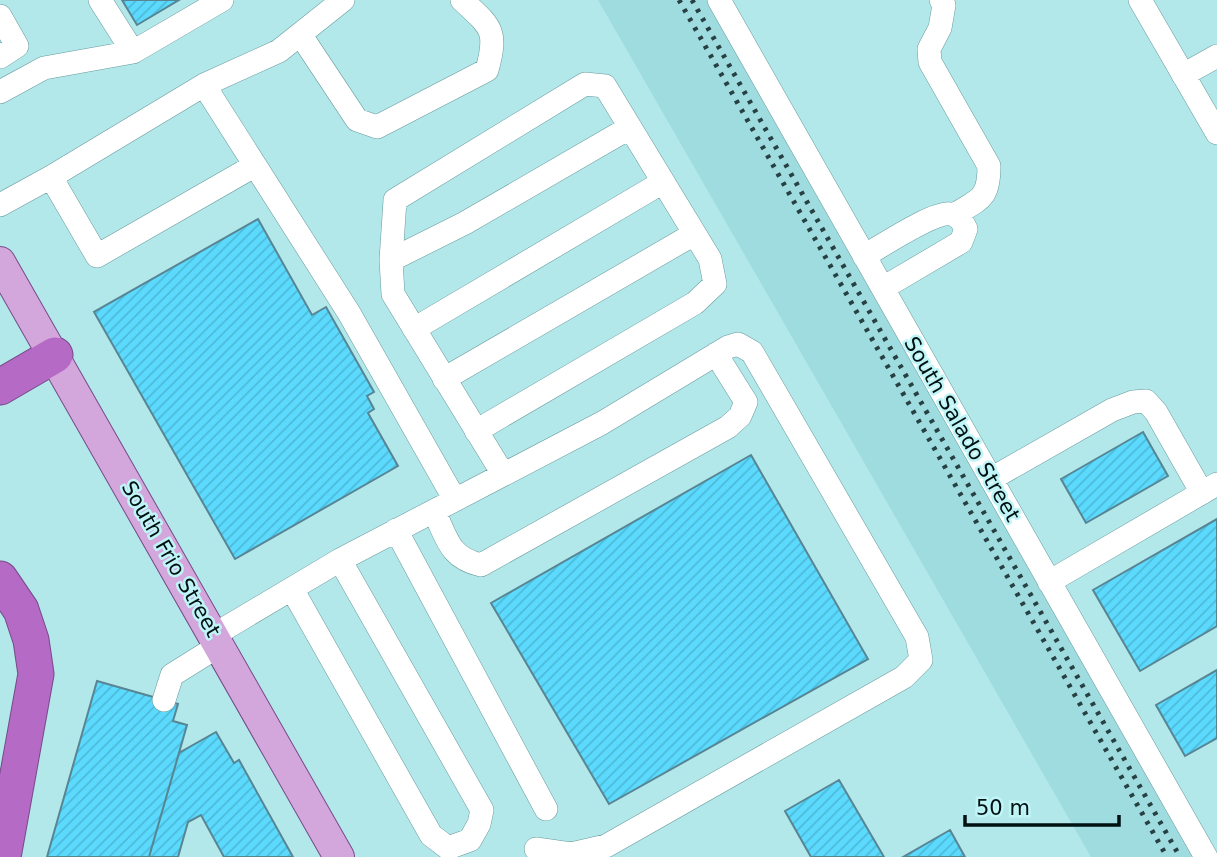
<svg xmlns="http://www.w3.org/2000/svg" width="1217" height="857" font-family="'DejaVu Sans',sans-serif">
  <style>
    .built { fill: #9edce0 }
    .building { fill: url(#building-hatch); stroke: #578593; stroke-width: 2 }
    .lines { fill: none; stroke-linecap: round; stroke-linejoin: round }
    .minor-casing { stroke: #679a9c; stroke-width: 24 }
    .major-casing { stroke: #764b86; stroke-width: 32 }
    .highway-casing { stroke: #764b86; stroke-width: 37 }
    .minor { stroke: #fff; stroke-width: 23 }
    .major { stroke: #d3a6dc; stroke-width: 30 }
    .highway { stroke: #b56ac5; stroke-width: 35 }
    .rail { stroke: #274042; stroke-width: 5; stroke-dasharray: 3.5 7; stroke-linecap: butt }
    .labels { text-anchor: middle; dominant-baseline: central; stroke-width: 5; stroke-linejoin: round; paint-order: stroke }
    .street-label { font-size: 21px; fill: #001112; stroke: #c0f5f8 }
  </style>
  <defs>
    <pattern id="building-hatch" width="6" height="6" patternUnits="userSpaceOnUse" patternTransform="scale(1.75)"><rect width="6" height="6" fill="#5bdafe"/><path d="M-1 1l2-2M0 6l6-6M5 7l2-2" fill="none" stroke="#4dbad9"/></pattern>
  </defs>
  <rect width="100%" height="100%" fill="#b3e8eb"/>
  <path class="built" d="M598,0h112l490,857h-109z"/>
  <path class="building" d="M122,0h57l-42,25z
    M258,219l54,96 14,-8 48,85 -7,4 7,13 -6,4 30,53 -163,93 -141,-247z
    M1143,432l25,44 -82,47 -25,-44z
    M751,455l117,204 -259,145 -118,-201z
    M1217,519v107l-77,45 -47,-81z
    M1217,670v68l-32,18 -29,-51z
    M97,681l81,23 -5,17 14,4 -38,132h-102z
    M216,732l18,31 5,-3 54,97h-69l-23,-42 -13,7 -10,35h-29l30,-104z
    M839,780l45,77h-73l-26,-46z
    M950,830l15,27h-62z"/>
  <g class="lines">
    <defs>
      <path id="minor" d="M100,0l33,52
        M719,0l487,857
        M941,0l3,5 -4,23 -11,21 1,13 59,104c0,33 -9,33 -35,49
        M1140,0l77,133
        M0,16l17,30 -17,11
        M300,34l57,86 20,7 110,-57c11,-40 4,-43 -25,-70
        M1183,75l34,-19
        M204,85l75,-34 64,-51
        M0,92l44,-24 89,-16 89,-52
        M51,177l46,79 157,-90
        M0,205l51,-28 153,-92 145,228 106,187
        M864,256c18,-10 70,-45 87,-42 8,1 12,9 15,15l-5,13 -78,46
        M391,260l74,-37 164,-95
        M414,329l249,-147
        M444,379l250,-145
        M476,431l219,-128 20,-19 -5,-25 -105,-173 -20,-2 -190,116 -4,60 2,34 110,180
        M991,479l121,-69 21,-8 13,-1 10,11 46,81
        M434,511c13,27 15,47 47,54l247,-138 12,-11 6,-14 -30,-48
        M396,530l150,279
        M1049,582l168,-98
        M292,589l139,246 17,13 22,-8 9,-16 3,-14 -142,-250
        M214,635l126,-75 262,-137 126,-76 10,-3 14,8 165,285 4,23 -17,17 -298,169 -35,8 -35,-5
        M164,700l8,-25 48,-30"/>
      <path id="major" d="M0,262l339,595"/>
      <path id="highway" d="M0,387l55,-32
        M0,579l21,31 10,30 5,34 -33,183"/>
    </defs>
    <use href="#minor" class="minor-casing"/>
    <use href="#major" class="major-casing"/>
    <use href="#highway" class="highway-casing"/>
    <use href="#minor" class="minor"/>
    <use href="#major" class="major"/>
    <use href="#highway" class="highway"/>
    <path class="rail" d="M679,0l488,857
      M692,0l488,857"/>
  </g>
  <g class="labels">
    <g class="street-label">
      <text transform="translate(962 429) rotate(60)">South Salado Street</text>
      <text transform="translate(171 559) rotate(60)">South Frio Street</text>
    </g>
  </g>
  <path d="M965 815v10h154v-10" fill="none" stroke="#001112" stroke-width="3.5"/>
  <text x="976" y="815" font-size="21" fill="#001112" stroke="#c0f5f8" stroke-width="5" paint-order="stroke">50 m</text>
</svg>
